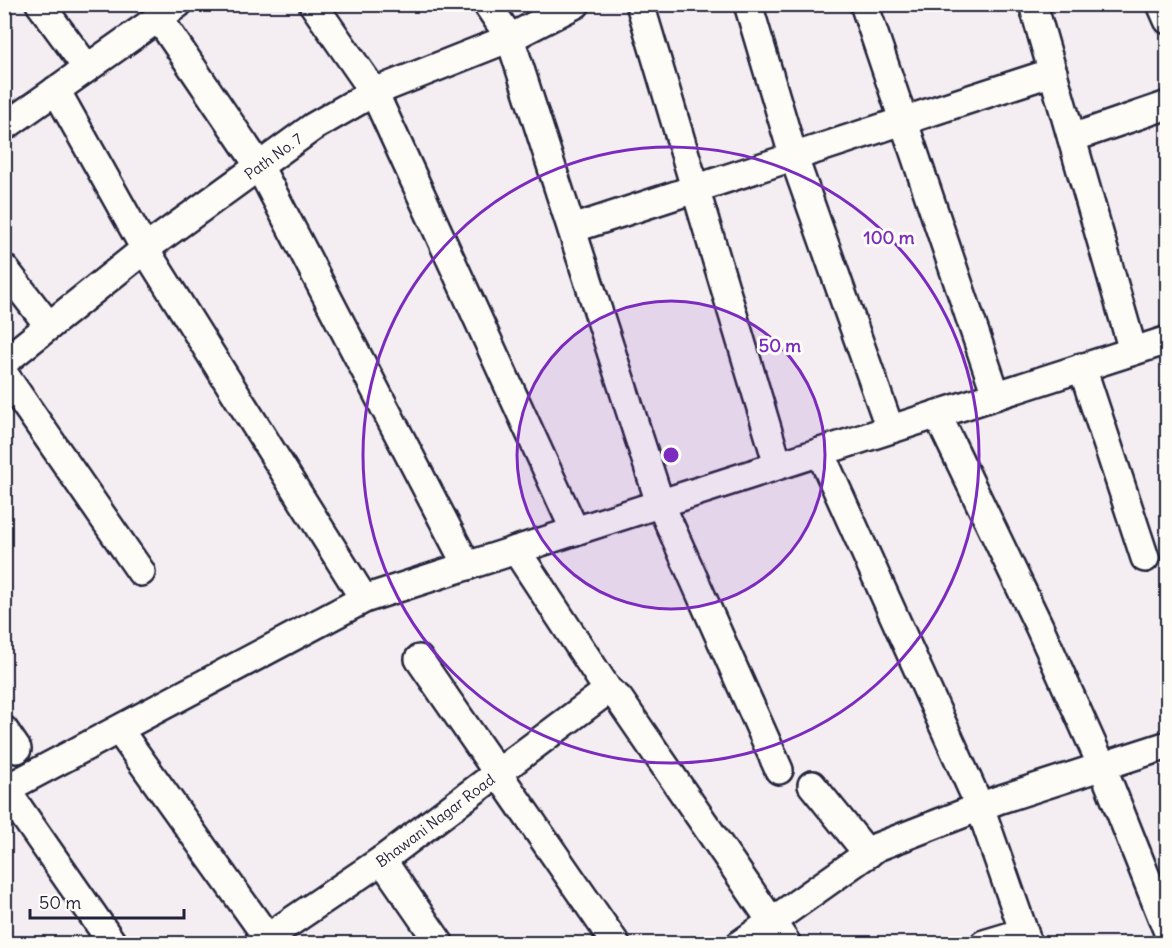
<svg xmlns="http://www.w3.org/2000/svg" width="1172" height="948" font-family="Delius,sans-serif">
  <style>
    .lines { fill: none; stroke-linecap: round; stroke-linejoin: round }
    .minor-casing { stroke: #22223b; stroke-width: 32 }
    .minor { stroke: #fdfcf7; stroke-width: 27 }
    .ring { fill: none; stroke: #7b2cbf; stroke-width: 3 }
    .labels { text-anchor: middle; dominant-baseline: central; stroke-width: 6; stroke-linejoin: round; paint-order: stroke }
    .street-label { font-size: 15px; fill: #22223b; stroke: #fdfcf7 }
    .centre { fill: #7b2cbf; stroke: #fdfcf7; stroke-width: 3 }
    .ring-label { font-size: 18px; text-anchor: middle; font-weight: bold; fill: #7b2cbf; stroke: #fdfcf7; stroke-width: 6; stroke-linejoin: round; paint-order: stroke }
  </style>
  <rect width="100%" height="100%" fill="#f4edf1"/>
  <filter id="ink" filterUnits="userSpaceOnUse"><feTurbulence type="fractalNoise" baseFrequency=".0167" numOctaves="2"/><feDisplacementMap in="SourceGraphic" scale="12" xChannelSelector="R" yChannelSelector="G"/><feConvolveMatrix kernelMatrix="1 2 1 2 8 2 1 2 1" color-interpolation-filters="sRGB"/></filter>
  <g filter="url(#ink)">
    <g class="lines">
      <defs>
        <g id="minor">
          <path d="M40,4l47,64"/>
          <path d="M313,4l61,88 201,439"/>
          <path d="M487,4l23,34 150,465 119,267"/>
          <path d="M640,4l138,461"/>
          <path d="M748,4l45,151 97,274"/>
          <path d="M864,4l132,391"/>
          <path d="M1033,4l100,347"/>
          <path d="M1161,4l7,16"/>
          <path d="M158,17l101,149 208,400"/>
          <path d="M56,90l89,159 219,350"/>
          <path d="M4,127l174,-123"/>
          <path d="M1072,138l96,-33"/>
          <path d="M572,229l481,-157"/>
          <path d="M4,268l45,58"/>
          <path id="s1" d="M4,362l141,-113 168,-122 61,-35 136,-54 66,-34"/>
          <path d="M1082,367l63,191"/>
          <path d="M4,374l137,198"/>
          <path d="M937,414l102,212 63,140 66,166"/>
          <path d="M820,452l160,355 48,137"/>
          <path d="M516,550l92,140 11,9 168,245"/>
          <path d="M419,659l197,285"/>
          <path d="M4,730l13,19"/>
          <path d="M119,730l153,214"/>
          <path d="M812,785l56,69"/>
          <path d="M4,790l360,-191 804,-259"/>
          <path d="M6,790l107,154"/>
          <path d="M382,860l58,84"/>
          <path id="s2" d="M258,944l124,-84 226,-170"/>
          <path d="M740,944l137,-97 121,-47 170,-55"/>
          <path d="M984,944l40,-12"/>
        </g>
      </defs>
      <use href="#minor" class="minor-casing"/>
      <use href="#minor" class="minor"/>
    </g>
  </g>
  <circle cx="671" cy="455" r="154" fill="#7b2cbf" fill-opacity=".12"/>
  <g class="ring">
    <circle cx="671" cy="455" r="154"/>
    <circle cx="671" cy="455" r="308"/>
  </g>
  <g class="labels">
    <g class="street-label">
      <text stroke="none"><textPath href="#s1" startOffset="339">Path No. 7</textPath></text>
      <text stroke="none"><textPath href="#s2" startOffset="216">Bhawani Nagar Road</textPath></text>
    </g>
  </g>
  <circle cx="671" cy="455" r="9" class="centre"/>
  <g class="ring-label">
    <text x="889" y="244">100 m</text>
    <text x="780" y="352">50 m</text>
  </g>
  <rect width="1172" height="948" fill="none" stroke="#fdfcf7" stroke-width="24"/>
  <rect x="12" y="12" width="1148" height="924" fill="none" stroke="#22223b" stroke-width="2" filter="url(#ink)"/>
  <path d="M30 909v9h154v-9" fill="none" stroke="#22223b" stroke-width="3"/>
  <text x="39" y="909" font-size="18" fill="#22223b" stroke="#fdfcf7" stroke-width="4.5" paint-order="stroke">50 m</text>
</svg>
